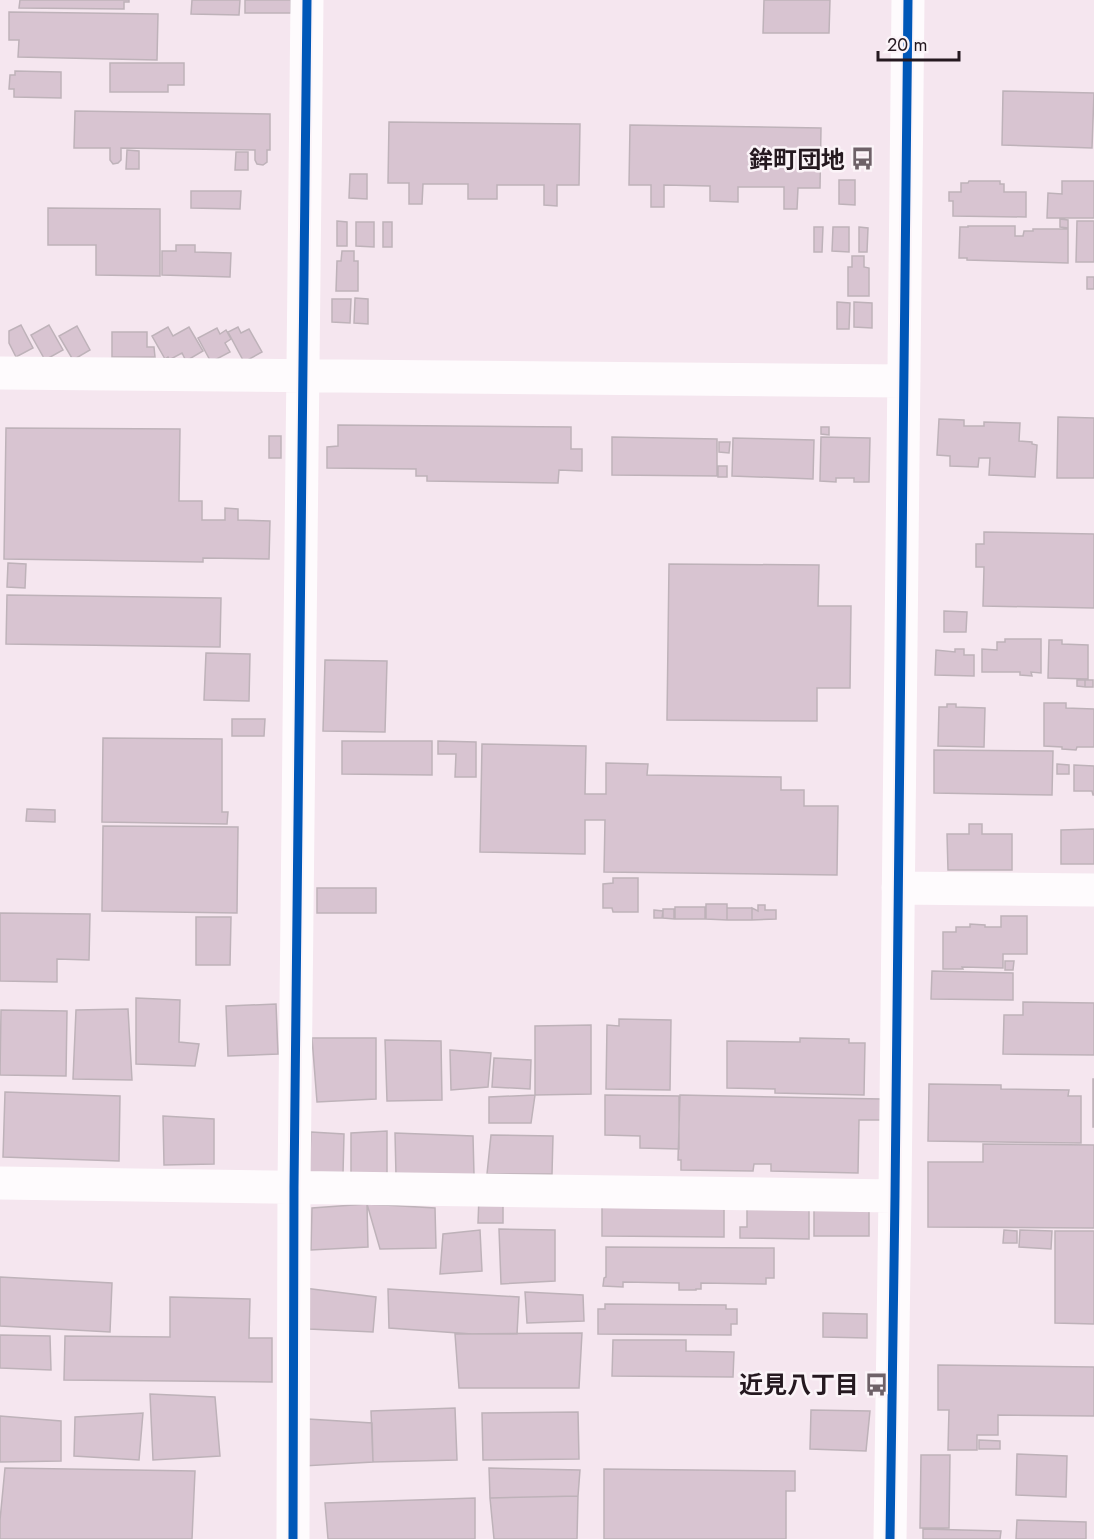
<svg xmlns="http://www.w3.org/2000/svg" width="1094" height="1539" font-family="Jost,'Noto Sans JP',sans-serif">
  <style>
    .building { fill: #d8c4d1; stroke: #beb2b9; stroke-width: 1.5 }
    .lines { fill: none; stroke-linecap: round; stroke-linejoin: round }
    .minor { stroke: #fefbfd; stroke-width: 33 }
    .cycleway-casing { stroke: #fbf4f8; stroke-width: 13 }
    .cycleway { stroke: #0057b8; stroke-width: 9 }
    .labels { text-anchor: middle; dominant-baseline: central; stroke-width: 5; stroke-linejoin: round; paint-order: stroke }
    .poi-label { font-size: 24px; font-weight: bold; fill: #251920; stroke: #fbf4f8; text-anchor: end }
  </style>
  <rect width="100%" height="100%" fill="#f5e6ef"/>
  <path class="building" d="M20,0h109v2h-5v7l-105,-1z
    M192,0h48l-1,15 -48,-1z
    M245,0h46v13h-46z
    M764,0h66l-1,33h-66z
    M9,12l149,2 -1,46 -139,-3 1,-17h-10z
    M110,63h74v22h-16v7h-58z
    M15,71l46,1v26l-47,-1v-8h-5l1,-14h5z
    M1003,91l91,2 -2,55 -90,-3z
    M75,111l195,3v36h-3v12l-4,3 -6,-1 -2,-4v-10l-134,-2v12l-3,3 -5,1 -3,-4v-12h-36z
    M389,122l191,2 -1,61h-22v21l-13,-1v-20h-47v14h-29v-15h-45l-1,20h-13v-21h-21z
    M630,125l191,3 -1,60h-22l-1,21h-13v-22h-46v15l-28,-1v-15l-46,-1v22h-13v-22h-22z
    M127,150l12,1v18h-13z
    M236,152h12v18h-13z
    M350,174h17v25l-18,-1z
    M839,180h16v25l-16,-1z
    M969,181h31v3h4v8h22v25l-73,-1v-15h-4v-9h12v-9h7z
    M1062,181h32v37h-47l1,-25 14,1z
    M191,191h50l-1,18 -49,-1z
    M48,208l112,1v67l-64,-1v-30h-48z
    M1060,219l8,1v8l-8,-1z
    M337,221l10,1v24h-10z
    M1077,221h17v41h-18z
    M356,222h18v25l-18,-1z
    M383,222h9v25h-9z
    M968,226h47v10h8l1,-5h9v-2h35v34l-101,-3v-2h-8l1,-31h8z
    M814,227h9l-1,25h-8z
    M833,227h16v25l-17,-1z
    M859,227l9,1 -1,24h-8z
    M176,245h19v7l36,1 -1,24 -68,-2v-24h14z
    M342,251h12v10h4v30h-22l1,-30h4z
    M852,256h12v11l5,1v28h-21v-29h4z
    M1087,277h7v12h-7z
    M355,298l13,1v25l-14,-1z
    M332,299h19l-1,24 -18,-1z
    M837,302l13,1 -1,26h-12z
    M854,302l18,1v25l-18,-1z
    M21,325l12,23 -17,9 -7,-14v-12z
    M49,325l14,25 -18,10 -14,-25z
    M77,326l13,24 -17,10 -14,-24z
    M168,327l5,9 16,-9 14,24 -17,10 -4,-8 -13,7 -1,-3 -3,2 -13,-23z
    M238,327l3,6 8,-4 13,23 -18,10 -16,-30z
    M217,328l3,6 6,-4 5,9 -6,4 5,9 -19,10 -13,-24z
    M112,332h35v15h7l1,10h-43z
    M1058,417l36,1v60h-37z
    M939,419l25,1v6h20v-4l36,1 -1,18 13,1v2l5,1 -2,32 -46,-2 1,-17h-11l-1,9 -28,-1v-10l-13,-1z
    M338,425l233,2v22h11v22l-23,-1 -1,13 -131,-2v-5h-11v-7l-89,-1v-21l11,-1z
    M821,427h8v8l-8,-1z
    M6,428l174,1 -1,72h23v19h23v-12l13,1v11l32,1 -1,38 -66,-1v4l-199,-3z
    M269,436h12v22h-12z
    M612,437l105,2v37l-105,-1z
    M821,437l49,1 -1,44h-15v-4h-18v4l-16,-1z
    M733,438l81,2 -1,39 -81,-3z
    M719,442h11l-1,11 -10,-1z
    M718,466h9v11h-9z
    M984,532l110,2v74l-111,-2 1,-39h-8v-23h8z
    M8,563l18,1 -1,24 -18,-1z
    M669,564l150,1 -1,41h33l-1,82h-33v33l-150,-1z
    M7,595l214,3 -1,49 -214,-3z
    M944,611l23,1 -1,20h-22z
    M1005,639h36v34l-10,-1 1,4 -12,-1v-3h-38v-23l15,1v-8h8z
    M1049,640h13v4l26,1v34l-40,-1z
    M955,649h9v6h10v21l-39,-1 1,-25 19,2z
    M206,653l44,1 -1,47 -45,-1z
    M325,660l62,1 -2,71 -62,-1z
    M1077,680h8v7l-8,-1z
    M1085,680h8v7h-8z
    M1044,703h22v5l28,1v38h-17l-1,3 -14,-1v-2l-18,-1z
    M947,704h9v3l29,1 -1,39 -46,-1 1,-39h8z
    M232,719h33l-1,17h-32z
    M103,738l119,1v73h6l-1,12 -125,-2z
    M342,741h90v34l-90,-1z
    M438,741l38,1v35h-21l1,-23h-18z
    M482,744l104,2 -1,48h21v-31l42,1 -1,11 134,2v13h23v16h34l-1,69 -233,-3 1,-52h-20v34l-105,-2z
    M934,750l119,1 -1,44 -118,-2z
    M1057,764l12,1v9h-12z
    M1074,765l20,1v29h-1l-1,-4h-18z
    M27,809l28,1v12l-29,-1z
    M969,824h13v10h30v36h-64l-1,-36h22z
    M103,826l135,1 -1,86 -135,-2z
    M1094,829v35h-33v-34z
    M613,878h25v34h-25l-1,-4h-9v-24l10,-1z
    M317,888h59v25h-59z
    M706,904h21v16l-21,-1z
    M758,905h7v5h11v9l-24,1v-12l6,3z
    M675,907h30v12h-30z
    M727,908h25v12h-25z
    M663,909h11v10l-11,-1z
    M654,910l9,1 -1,7h-8z
    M0,913l90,1 -1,46 -32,-1v23l-57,-1z
    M1001,916h26v38h-24v14l-41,-1 1,2h-20v-37h13v-5h14v-3l15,1v2h16z
    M196,917h35l-1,48h-34z
    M1005,961h9l-1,9h-8z
    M932,971l81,2v27l-82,-1z
    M136,998l44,2 -1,42 20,2 -4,22 -59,-2z
    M1023,1002l71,1v52l-91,-1 1,-39h19z
    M276,1004l2,50 -50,2 -2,-50z
    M128,1009l4,71 -59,-1 3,-69z
    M1,1010l66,1 -1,65 -66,-1z
    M619,1019l52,1 -1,70 -64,-1 1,-64 12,1z
    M591,1025v69l-56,1v-69z
    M312,1038h64v61l-59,3z
    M800,1038l49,1v4h16l-1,52 -89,-2v-4l-48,-1v-47l73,1z
    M385,1040l56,1 1,59 -55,1z
    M450,1050l41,3 -3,34 -37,3z
    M494,1058l37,2 -1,29 -38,-2z
    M1093,1079h1v48h-1z
    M929,1084l72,1v4l68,1 -1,6h13v47l-153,-2z
    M5,1092l115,4 -1,65 -116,-4z
    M535,1095l-4,28h-42v-26z
    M605,1095l74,1v53l-39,-1v-12l-35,-1z
    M680,1095l201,4v21h-22l-1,53 -87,-2v-7h-17l-1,7 -72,-1v-10h-3z
    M163,1116l51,3v45l-50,1z
    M387,1131v44l-36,2v-44z
    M311,1132l33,2 -1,40 -34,3z
    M395,1133l78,3 1,39 -78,1z
    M491,1135l62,1 -1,38h-65z
    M983,1144l111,1v83l-166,-1v-65h55z
    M479,1197h24v26h-25z
    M809,1202v37l-69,-1v-11h7v-23z
    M602,1203l122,1v33l-122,-1z
    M367,1204l1,43 -57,3 1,-42z
    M367,1204l68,4 1,40 -56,1z
    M814,1207h55v29h-55z
    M499,1229l56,1v51l-54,3z
    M480,1230l2,41 -42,3 3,-40z
    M1004,1230l13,1v12h-14z
    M1020,1230l32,1 -1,18 -32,-2z
    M1055,1231h39v93l-39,-1z
    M606,1247l168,1v30h-8v6l-65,-1v6h-5v1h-17v-7l-56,-1v5l-20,-1 1,-8 2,-1z
    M0,1277l112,6 -2,49 -110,-6z
    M304,1288l72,9 -3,35 -64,-3z
    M388,1289l131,8 -2,37h-45l-83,-6z
    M525,1292l58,3 1,26 -57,2z
    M170,1297l80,2 -1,39h23v44l-208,-2 1,-44 105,1z
    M605,1304l121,1v4h11v15h-6v11l-133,-1v-25h7z
    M823,1313l44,1v24l-44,-1z
    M582,1333l-3,55h-120l-4,-54z
    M0,1335l50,1 1,34 -51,-2z
    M613,1340h73v11l48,1 -1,25 -121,-1z
    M938,1365l156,2v49l-96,-1v20h-21v15h-29l1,-40h-11z
    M150,1394l65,3 5,59 -67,4z
    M455,1408l2,52 -84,2 -2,-51z
    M811,1410l59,1 -4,40 -56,-2z
    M578,1412l1,47 -96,1 -1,-47z
    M143,1413l-4,47 -65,-4 1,-39z
    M0,1416l61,5v40l-61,1z
    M308,1419l64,4 1,39 -70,4z
    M979,1440l21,1v8h-21z
    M1017,1454l50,2 -1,41 -50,-2z
    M921,1455h29l-1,73h-29z
    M5,1468l190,3 -3,68h-192v-19z
    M489,1468l91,2 -2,26 -88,2z
    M604,1469l191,2v20h-9v48h-182z
    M578,1496l-1,43h-83l-4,-41z
    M475,1498v41h-147l-3,-36z
    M1017,1520l69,2v17h-70z
    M923,1529l78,2 -1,8h-77z"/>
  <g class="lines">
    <path class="minor" d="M0,373l904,8
      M898,888l196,2
      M0,1183l895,13
      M293,1539l1,-352 13,-1187
      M890,1539l5,-343 13,-1196"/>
    <defs>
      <path id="cycleway" d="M293,1539l1,-352 13,-1187
        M890,1539l5,-343 13,-1196"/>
    </defs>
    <use href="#cycleway" class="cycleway-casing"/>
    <use href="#cycleway" class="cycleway"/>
  </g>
  <defs>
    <symbol id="bus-bare" viewBox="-9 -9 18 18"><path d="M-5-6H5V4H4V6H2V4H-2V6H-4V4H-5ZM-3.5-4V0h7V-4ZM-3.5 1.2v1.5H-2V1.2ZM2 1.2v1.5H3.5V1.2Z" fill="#6e6168" stroke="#fbf4f8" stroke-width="2.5" paint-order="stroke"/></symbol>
  </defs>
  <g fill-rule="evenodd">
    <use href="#bus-bare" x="846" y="142" width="33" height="33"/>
    <use href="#bus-bare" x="860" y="1368" width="33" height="33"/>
  </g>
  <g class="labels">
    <g class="poi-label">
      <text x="845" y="159">鉾町団地</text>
      <text x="859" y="1384">近見八丁目</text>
    </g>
  </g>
  <path d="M878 51v9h81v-9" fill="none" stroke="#251920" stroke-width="3"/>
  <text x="887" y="51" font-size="18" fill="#251920" stroke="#fbf4f8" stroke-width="4.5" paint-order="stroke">20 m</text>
</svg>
